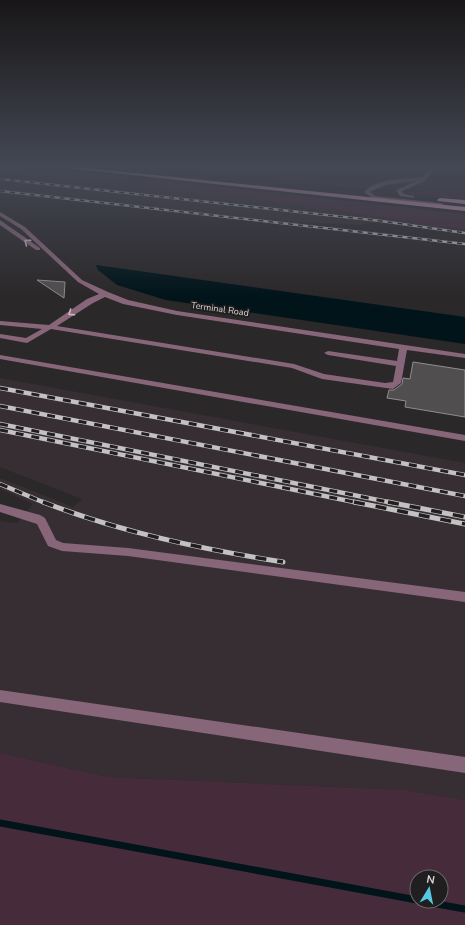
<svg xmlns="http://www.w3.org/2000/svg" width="465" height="925" font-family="'Nunito Sans',sans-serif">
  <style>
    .built { fill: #372e33 }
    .green { fill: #462b3b; fill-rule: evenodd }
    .water { fill: #001419 }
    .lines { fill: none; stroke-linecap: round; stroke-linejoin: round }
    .stream { stroke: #001419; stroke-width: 7 }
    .building { fill: #514e50; stroke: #918d8f }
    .minor { fill: #88667a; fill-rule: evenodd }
    .major { fill: #e8a3cb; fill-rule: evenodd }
    .rail-far2-casing { stroke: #c3c1c2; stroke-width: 2.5 }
    .rail-far1-casing { stroke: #c3c1c2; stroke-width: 4.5 }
    .rail-casing { stroke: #c3c1c2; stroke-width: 5 }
    .rail-far2 { stroke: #211e20; stroke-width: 1.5; stroke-dasharray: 5; stroke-linecap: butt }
    .rail-far1 { stroke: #211e20; stroke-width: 3; stroke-dasharray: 8; stroke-linecap: butt }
    .rail { stroke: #211e20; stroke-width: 3.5; stroke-dasharray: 11; stroke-linecap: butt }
    .oneway { stroke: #c5bbc0 }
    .labels { text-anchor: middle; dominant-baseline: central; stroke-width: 3.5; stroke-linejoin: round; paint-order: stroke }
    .far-street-label { font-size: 9px; fill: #d9d7d8; stroke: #211e20 }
  </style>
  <rect width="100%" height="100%" fill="#2b2829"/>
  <path class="built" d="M0,167h17l443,47 -12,14 17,3v3l-91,-12 -13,3 -69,-3 173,20v3l-465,-52v-3l12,1 -12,-2z
    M157,167h308v26l-116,-6z
    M0,378l465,85v337l-61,-10 -296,-13 -108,-24v-232l17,2 16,-19 -33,-15v-11l73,29 9,-8 -82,-32z"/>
  <path class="green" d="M0,167h40l425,47v16l-168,-26 -297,-31z
    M410,192l55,1v6l-53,-4z
    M0,753l108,24 296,13 61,10v125h-465zM417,877h24v24h-24z"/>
  <path class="water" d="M96,265l369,52v27l-299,-44 -49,-15 -19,-15z"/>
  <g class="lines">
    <path class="stream" d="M0,823l417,77
      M420,901l45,8"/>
  </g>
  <path class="building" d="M37,280l28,2 -1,16z
    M413,362l52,8v47l-60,-10 1,-6 -19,-3 2,-8h5l8,-6 1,-6 7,1z"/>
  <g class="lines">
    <path class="minor" d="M82,167h6l-4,4h-4z
      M430,167h5l-10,14 -23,10 2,3 10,2v2l-14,-2 -4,-6 21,-9 -32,4 -15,7 5,4 66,7 2,1v2l-69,-7 -10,-7c13,-14 41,-13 59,-15z
      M0,212l25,15 57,53 26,12 20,8 49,11 288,43v4l-58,-8 -6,33 -8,6 -71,-10 -30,-11 -241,-39 -24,14 -27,-5v-4l26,4 16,-9 -42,-4v-4l49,4 38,-26 12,-5 -21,-12 -57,-53 -21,-13zM105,297l18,7 54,11 222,34 -2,12 -69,-10 -4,2 4,2 68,11 -3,16 -8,1 -61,-9 -30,-10 -237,-38 36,-23z
      M0,220l40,28v2h-4l-36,-25z
      M0,355l465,80v6l-465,-82z
      M0,504l40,11 5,3 11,22 7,3 65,5 337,44v10l-337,-46 -66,-5 -14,-5 -11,-22 -37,-12z
      M0,690l465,67v16l-465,-71z"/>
    <path class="major" d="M58,167h20l387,40v4z
      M440,198l25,2v4l-27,-3 -1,-1z"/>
    <defs>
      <path id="rail-far2" d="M0,179l381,42 84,12
        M0,191l465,53"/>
      <path id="rail-far1" d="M0,388l465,87
        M0,406l465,90
        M0,424l393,79
        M0,430l359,73
        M0,484l45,19"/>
      <path id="rail" d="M43,502c77,30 158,47 240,60
        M354,502l111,22
        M388,502l77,15"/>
    </defs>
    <use href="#rail-far2" class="rail-far2-casing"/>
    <use href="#rail-far1" class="rail-far1-casing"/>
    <use href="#rail" class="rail-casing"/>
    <use href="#rail-far2" class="rail-far2"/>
    <use href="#rail-far1" class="rail-far1"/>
    <use href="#rail" class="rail"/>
  </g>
  <defs><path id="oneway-chevron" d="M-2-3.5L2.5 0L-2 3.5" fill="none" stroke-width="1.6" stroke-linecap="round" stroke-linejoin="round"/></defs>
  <g class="oneway">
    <use href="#oneway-chevron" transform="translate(27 242) rotate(-143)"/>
    <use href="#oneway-chevron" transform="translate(71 313) rotate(146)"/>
  </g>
  <linearGradient id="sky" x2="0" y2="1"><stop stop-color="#181617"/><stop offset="0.56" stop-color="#444854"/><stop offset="1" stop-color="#444854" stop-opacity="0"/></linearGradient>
  <rect width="465" height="297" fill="url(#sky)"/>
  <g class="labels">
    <g class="far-street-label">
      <text transform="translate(220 309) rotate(8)">Terminal Road</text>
    </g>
  </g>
  <g transform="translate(429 889) rotate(10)"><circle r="19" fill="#211e20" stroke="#6b686a"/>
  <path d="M0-3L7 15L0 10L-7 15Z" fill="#56c9e1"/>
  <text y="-6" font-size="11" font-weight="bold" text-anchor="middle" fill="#d9d7d8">N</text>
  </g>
</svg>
